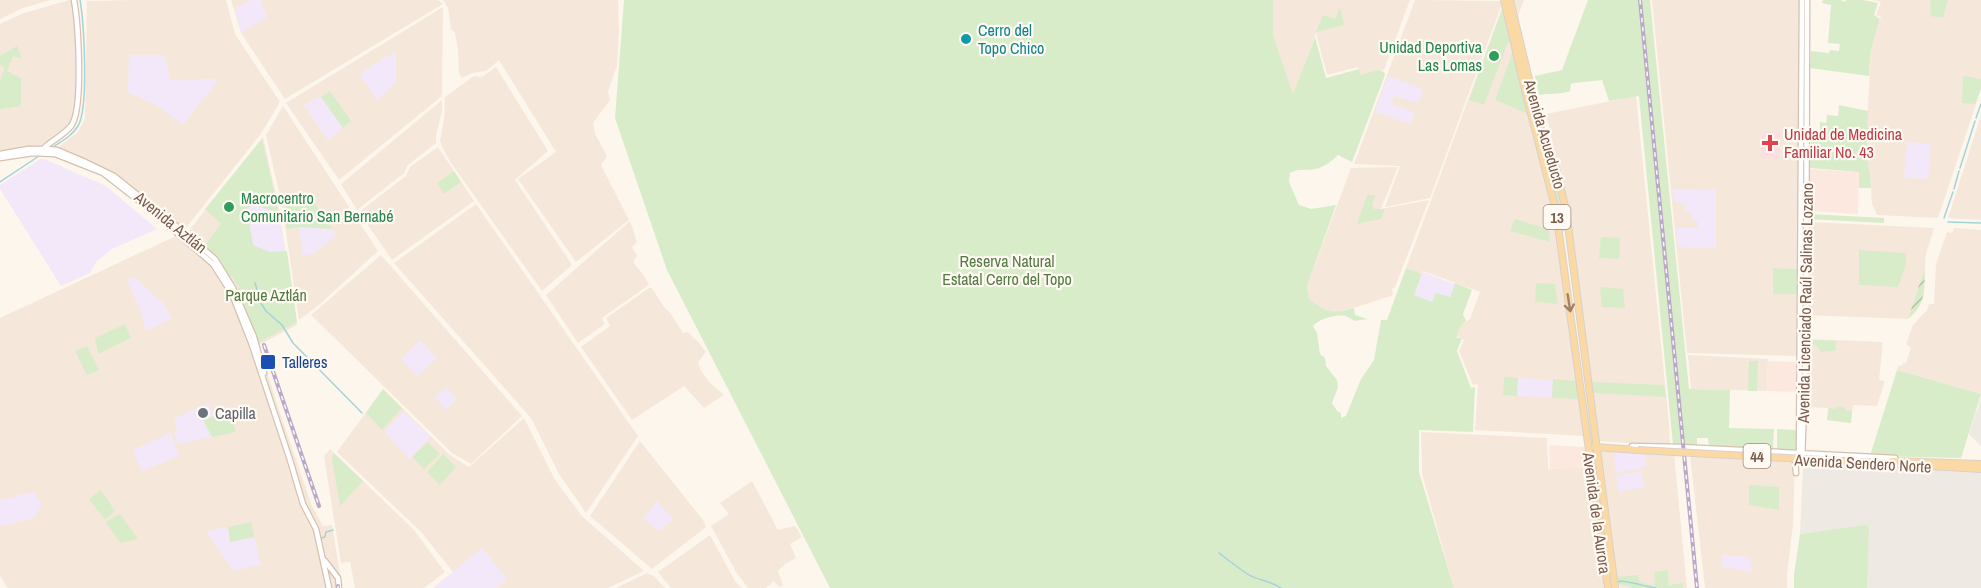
<svg xmlns="http://www.w3.org/2000/svg" width="1981" height="588" font-family="'Archivo Narrow',sans-serif">
  <style>
    .residential { fill: #f5e8da }
    .commercial { fill: #fde8e0 }
    .industrial { fill: #efe9e4 }
    .education { fill: #f3e8fa }
    .medical { fill: #fbdfe3 }
    .green { fill: #d8ecc9 }
    .garden { fill: url(#garden-furrows) }
    .lines { fill: none; stroke-linecap: round; stroke-linejoin: round }
    .stream { stroke: #a5d3da; stroke-width: 1.5 }
    .secondary-casing { stroke: #d6c0b0; stroke-width: 7 }
    .primary-casing { stroke: #dad1cd; stroke-width: 8 }
    .secondary { stroke: #fff; stroke-width: 4.5 }
    .primary { stroke: #fbd9a5; stroke-width: 6 }
    .rail-casing { stroke: #b9a8c9; stroke-width: 4 }
    .rail { stroke: #fffaf3; stroke-width: 1.5; stroke-dasharray: 4.5; stroke-linecap: butt }
    .primary-bridge-casing { stroke: #dad1cd; stroke-width: 8; stroke-linecap: butt }
    .primary-bridge { stroke: #fbd9a5; stroke-width: 6 }
    .oneway { stroke: #a18267 }
    .culture-dot { fill: #0f9aa8; stroke: #fffaf3; stroke-width: 2 }
    .leisure-dot { fill: #2e9e5b; stroke: #fffaf3; stroke-width: 2 }
    .health-dot { fill: #e0444e; stroke: #fffaf3; stroke-width: 2 }
    .transit-dot { fill: #1a4fb4; stroke: #fffaf3; stroke-width: 2 }
    .worship-dot { fill: #6b7280; stroke: #fffaf3; stroke-width: 2 }
    .labels { text-anchor: middle; dominant-baseline: central; stroke-width: 4.5; stroke-linejoin: round; paint-order: stroke }
    .shield { fill: #fffaf3; stroke: #a28b7f; stroke-width: 1.5 }
    .shield-label { font-size: 15px; font-weight: bold; fill: #7a5c4d }
    .culture-label { font-size: 16px; fill: #0d838f; stroke: #fffaf3; text-anchor: start }
    .leisure-label { font-size: 16px; fill: #27864d; stroke: #fffaf3; text-anchor: end }
    .street-label { font-size: 16px; fill: #7a5c4d; stroke: #fffaf3 }
    .health-label { font-size: 16px; fill: #be3a42; stroke: #fffaf3; text-anchor: start }
    .park-label { font-size: 16px; fill: #537a41; stroke: #fffaf3 }
    .transit-label { font-size: 16px; fill: #164399; stroke: #fffaf3; text-anchor: start }
    .worship-label { font-size: 16px; fill: #5b616d; stroke: #fffaf3; text-anchor: start }
  </style>
  <defs>
    <pattern id="garden-furrows" width="10" height="10" patternUnits="userSpaceOnUse" patternTransform="scale(1.5)"><rect width="10" height="10" fill="#d8ecc9"/><path d="M-1 1l2-2M0 10L10 0M9 11l2-2" fill="none" stroke="#b4c2a5"/></pattern>
  </defs>
  <rect width="100%" height="100%" fill="#fdf6ec"/>
  <path class="residential" d="M0,0h51l-28,8 -23,11z
    M69,0h3l4,51 -1,56 -5,18 -32,23 -38,4v-128l21,-10z
    M138,0h88l9,34 45,68 -20,33 -75,94 -70,-56 -58,-25 21,-16 7,-14 2,-117z
    M231,0h207l5,4 -158,95 -44,-66z
    M443,0h175l1,33 -2,33 -9,25 2,9 -17,23 2,11 12,22 -6,9 28,55 -53,42 -58,-83 38,-27 -57,-92 -13,11 -14,2 -10,5 -3,-5 -1,-22 -3,-18 -4,-4 -3,-21z
    M1273,0h137l-26,70 -23,5 -3,-8 -31,8 -11,-42 -23,62 -20,-60z
    M1415,0l88,1 -73,197 -45,9 15,-41 -46,-2z
    M1505,0h19l-16,41 4,2 42,170 31,223 -110,-6 3,-46 -5,1 -14,-34 5,-11 -4,-3 -4,1 5,-13 9,-6 10,-27 -57,-21 -1,3 -16,-6z
    M1652,0h150l-1,356 -114,-3z
    M1873,0h108v89l-43,129 -61,-3 -5,-11 -2,-31 -3,-13 1,-54 3,-57 10,-32 -5,-2 5,-13z
    M443,7l-1,89 -103,84 -53,-77z
    M496,67l52,84 -33,29 57,85 -30,26 -91,-128 -8,-14 -3,-8 4,-22 1,-22 29,-21 8,1z
    M1636,96l33,327 1,23 -71,-5 -30,-226 -23,-101z
    M442,100v11l-6,24v8l-28,22 -4,8 -47,37 -16,-26z
    M283,106l95,145 -58,53 -21,16 -17,-114 -16,-71z
    M1981,115v105l-32,-2h-1z
    M263,137l15,67 19,121 -38,20 18,59 35,102 11,20 9,-1 8,49v14h-8l-13,-55 -15,-31 -34,-109 -7,-31 -45,-103 -31,-26z
    M438,147l36,54 -82,59 -33,-48 47,-36 4,-9z
    M1398,167l-17,42 48,-9 -34,87 -3,2 1,5 -2,2 -54,17 -9,-2 -19,-12 -2,-13 44,-118z
    M476,204l162,232 -52,77 -27,-39 -28,-56 -137,-155z
    M630,221l7,21 -5,5 5,9 -4,6 12,15 4,8 -47,33 3,6 -27,19 -32,-48z
    M1809,222l125,6 -8,26 -1,13 -17,52 -102,-4z
    M1954,228l27,2v164l-84,-24 2,-5 3,1 1,-3h3l5,-15 -5,-4 7,-19 14,-15 2,-6h5l2,-40 11,-32 5,1z
    M176,236l35,28 21,35 37,102 31,105 13,23 15,59h-320l-8,-12v-258z
    M381,255l141,161 -51,48 -19,-11 -141,-138z
    M649,288h3l12,19 7,7 12,19 5,-1 13,13 5,7 -8,10 2,7 9,13 15,13 -20,13 -20,-22 -52,34 -51,-73 29,-21 -4,-8z
    M1808,339l75,3 -4,38 6,1 -8,25 -24,-1 -2,18 -24,-3 1,-12 -21,-1z
    M1688,355l80,4 -1,32 -76,-2z
    M383,389l67,66 19,12 55,-49 31,62 27,36 62,55 -36,17h-175l20,-16 -32,-40 -84,-80z
    M1421,432l126,6 1,31 52,-2v-14l5,-2 69,3 13,134h-233l-32,-114z
    M640,441l63,79 3,7 -54,42 -62,-53z
    M330,449l84,81 31,42 -21,16h-69l-5,-26 -9,1 -17,-107z
    M1690,455l105,7 -2,64 -6,48v14h-82z
    M752,481l26,49 17,-4 7,11 -12,7 6,14 -11,6 -7,7 5,14 -4,2 -5,-6 -8,7h-18l-12,-16 -25,-46 18,-12 -9,-11z
    M710,535l25,46 7,7h-71l-13,-16z
    M647,573l7,3 11,12h-49z"/>
  <path class="commercial" d="M1810,169l49,3 -1,42 -47,-3 -2,-1z
    M1768,361l29,1v30l-30,-1z
    M1549,445l36,2 3,21 -38,1z"/>
  <path class="industrial" d="M1981,397v49l-12,-12z
    M1807,464l174,7v117h-119l1,-63 -63,9 3,-67z"/>
  <path class="education" d="M251,0h9l7,17 -26,16 -6,-25z
    M396,51v32l-19,17 -18,-26z
    M129,55h36l5,25 45,-1 2,3 -34,43 -25,-19 -30,-14z
    M1388,76l35,13 -5,14 -24,-7 -3,8 24,9 -5,11 -35,-12z
    M321,96l22,32 -15,12 -24,-35z
    M1907,142l24,2 -3,35 -24,-1z
    M42,158l64,28 51,43 -45,20 -16,13 -6,11 -29,13 -61,-97v-4z
    M1672,189l44,1v58l-38,-1 -2,-19h22v-7l-7,-1 2,-5 -9,-5 3,-4 -13,-6z
    M252,204l27,9 6,38 -15,2 -17,-7 -6,-36z
    M299,227l33,2 4,6 -22,19 -11,2z
    M1423,272l32,12 -5,14 -18,5 -18,-8z
    M134,277l30,27 8,15 -26,12 -5,-19 -14,-32z
    M420,340l17,18 -20,18 -16,-17z
    M1518,378l35,2 -1,17 -35,-1z
    M446,387l11,12 -11,11 -11,-13z
    M208,403l6,13 -11,4 9,17 -34,7 -4,-13 3,-2 -3,-10z
    M404,411l27,26 -21,22 -26,-27z
    M171,433l8,23 -37,15 -9,-21z
    M1614,452l31,2 2,12 -6,1v2l-25,4z
    M1642,472l2,15 -26,5 -1,-17z
    M33,492l9,12 -8,14 -34,8v-26z
    M657,501l16,18 -14,12 -16,-13z
    M228,527l2,15 24,-5 7,28 -27,6 -28,-40z
    M482,548l25,31 -12,9h-62z
    M1721,555l29,2 2,15 -30,-5z"/>
  <path class="medical" d="M1761,131l19,1v27l-19,-1z"/>
  <path class="green" d="M624,0h649v35l20,59 22,-57 11,41 33,-9 2,6 17,-5 6,2 1,3 -33,87 -14,-7c-6,6 -14,12 -22,14 -9,2 -17,-1 -26,4l-1,9 10,23 12,4 25,-4 -29,81 2,13c20,13 21,16 45,9l1,7 13,4 -13,2c-2,-1 -7,-4 -9,-5 -10,-2 -27,3 -33,10l4,7 3,21 5,4 1,8 11,14 1,7 -6,16 5,8 4,2v5l5,-2 15,-37 13,-19 7,-40h6l19,-52 16,6 -8,21 18,7 4,-9 14,4 5,-14 17,7 -9,24 3,7 -5,4 -5,13h6l-5,13 14,37 4,-1 -2,45 -54,-2v42l35,116h-624l-163,-318 -52,-152z
    M1588,0h62l39,389 41,1 -1,38 45,1 -1,20 -2,2 -62,-3 -1,-10h-11v9l-24,-2 -34,-349 -30,5 -7,-21 -28,3 -3,1 -1,7c-11,4 -20,2 -31,4l-4,-19 27,-6z
    M1823,0h17l5,2 1,-2h17l15,3 -4,12 6,4 -9,30 -2,27 -59,-8 1,-17 18,2 1,-3 9,1 1,-7 -12,-1 3,-38 -9,-2z
    M1931,0h18l-2,3 -4,15 -12,-2 -1,-9z
    M1503,7l4,23 4,12h-3l-24,63 -15,-5z
    M1339,9l2,1 3,15 -28,7 7,-17 12,4z
    M17,46l5,13 -9,-3 -6,15 14,7v28l-21,3v-29l5,-12 -5,-3v-9z
    M1513,51l14,61 -1,1 -31,-13z
    M1965,76l16,3v9l-6,16 -13,-1 1,-26z
    M330,91l21,30 -8,7 -22,-31z
    M1839,105l29,6 -1,49 3,13 1,15h-12v-16l-49,-4v-11l14,1v-6l-14,-2v-20h10v-8l6,1 1,-8 11,1z
    M1539,129c14,33 23,66 28,102l-6,1 -13,-67 -9,-25z
    M262,139l17,74 -27,-9 -5,6 6,35 17,7 17,-1 10,71 -41,22 -20,-51 3,-6 -7,-11h-6l-8,-18 -14,-12 17,-22 -16,-15z
    M454,171l7,11 -17,12 -7,-11z
    M308,193l24,36 -33,-2 -12,2 -5,-19z
    M1367,195h9l-4,8 2,6h11l-4,10 -24,5z
    M1809,214l75,4v5l-75,-4z
    M1515,219l33,10 2,13 -40,-11z
    M1601,237l19,1 -1,21 -20,-1z
    M1859,250l47,3v11l-8,23 -39,-2z
    M1773,268l24,1v25h-24z
    M1536,283l19,1 3,20 -23,-2z
    M1600,287l23,2 2,19 -23,-1z
    M125,324l6,14 -33,16 -3,-16z
    M1813,340l23,1 -1,10 -14,1 -5,-7h-3z
    M87,346l12,24 -12,5 -12,-24z
    M1749,361h9l-1,30h-9z
    M1897,370l84,24 -20,64 -91,-2z
    M1504,377l14,1 -1,18 -14,-1z
    M1553,379l24,2 2,18 -27,-1z
    M1592,382l72,3 2,12 -73,-4z
    M383,389l19,19 -20,22 -16,-17z
    M1837,406l8,1v3l7,1 -1,12 -24,-3 2,-12 7,1z
    M230,411l6,21 -24,5 -9,-17z
    M1777,429l19,1v23l-18,-1 -1,-3z
    M427,442l13,12 -16,15 -12,-12z
    M334,453l29,28 -23,25 -8,-47z
    M443,454l13,13 -16,18 -13,-13z
    M1749,485l30,2v23l-30,-5z
    M101,490l14,21 -10,9 -16,-21z
    M120,514l18,25 -17,4 -16,-21z
    M251,522l3,15 -24,5 -2,-15z
    M1863,525l6,1 -2,62h-73v-14l6,-40z
    M1668,570l1,15 14,-2v5h-49l-15,-4 -2,-7 21,-2 2,7 15,4 -1,-14z"/>
  <path class="garden" d="M1925,267c-1,22 2,37 -17,52z"/>
  <g class="lines">
    <path class="stream" d="M1976,118l5,-14
      M53,147c9,-6 19,-11 25,-21 11,-18 6,-103 2,-126
      M1960,168l15,-47
      M0,182l39,-26
      M1954,189l5,-18
      M1944,218l9,-26
      M1948,222l33,1
      M255,283l6,20 5,8 16,14 11,18 69,70
      M321,538l4,-1 1,-5 7,-2
      M1219,553c9,7 18,14 27,20 11,8 24,7 35,15
      M1617,583l3,-2c14,1 22,5 36,7"/>
    <defs>
      <path id="secondary" d="M42,150c8,-9 21,-14 29,-24 13,-17 7,-104 3,-126
        M0,154l28,-5h19l10,1 26,11 31,15 71,57 30,26 18,29 21,49 10,36
        M0,158l33,-5 22,1 48,19 45,35 65,56 19,30 20,51 38,115 13,44 13,25 13,59
        M1632,446l49,1 214,11
        M1795,460l1,13
        M1799,461l3,-461
        M1802,461l4,-115 1,-346
        M325,561l13,17 1,10"/>
      <path id="primary" d="M1504,0l21,90 31,121 52,377
        M1510,0l33,138 12,27 11,45 49,378
        M1595,447l43,3
        M1892,461l89,3
        M1877,463l104,6"/>
    </defs>
    <use href="#secondary" class="secondary-casing"/>
    <use href="#primary" class="primary-casing"/>
    <use href="#secondary" class="secondary"/>
    <use href="#primary" class="primary"/>
    <defs>
      <path id="rail" d="M1640,0l57,588
        M264,345l55,161
        M338,588v-2"/>
    </defs>
    <use href="#rail" class="rail-casing"/>
    <use href="#rail" class="rail"/>
    <defs>
      <path id="primary-bridge" d="M1638,450l239,13"/>
    </defs>
    <use href="#primary-bridge" class="primary-bridge-casing"/>
    <use href="#primary-bridge" class="primary-bridge"/>
  </g>
  <defs><path id="oneway-shaft" d="M-6 0H5M1.5-3L5.5 0L1.5 3" fill="none" stroke-width="1.6" stroke-linecap="round" stroke-linejoin="round" transform="scale(1.5)"/></defs>
  <use class="oneway" href="#oneway-shaft" transform="translate(1569 303) rotate(81)"/>
  <circle class="culture-dot" cx="966" cy="39" r="6"/>
  <g class="leisure-dot">
    <circle cx="1494" cy="56" r="6"/>
    <circle cx="229" cy="207" r="6"/>
  </g>
  <path class="health-dot" d="M1767 134h6v6h6v6h-6v6h-6v-6h-6v-6h6z"/>
  <rect class="transit-dot" x="260" y="354" width="16" height="16" rx="3"/>
  <circle class="worship-dot" cx="203" cy="413" r="6"/>
  <g class="labels">
    <g class="shield">
      <rect x="1543.5" y="205" width="27" height="24" rx="4.5"/>
      <rect x="1743.5" y="444" width="27" height="24" rx="4.5"/>
    </g>
    <g class="shield-label">
      <text x="1557" y="217">13</text>
      <text x="1757" y="456">44</text>
    </g>
    <g class="culture-label">
      <text x="978" y="30">Cerro del<tspan x="978" dy="18">Topo Chico</tspan></text>
    </g>
    <g class="leisure-label">
      <text x="1482" y="47">Unidad Deportiva<tspan x="1482" dy="18">Las Lomas</tspan></text>
      <text x="241" y="198" text-anchor="start">Macrocentro<tspan x="241" dy="18">Comunitario San Bernabé</tspan></text>
    </g>
    <g class="street-label">
      <text transform="translate(1545 134) rotate(74)">Avenida Acueducto</text>
      <text transform="translate(171 222) rotate(39)">Avenida Aztlán</text>
      <text transform="translate(1805 303) rotate(-89)">Avenida Licenciado Raúl Salinas Lozano</text>
      <text transform="translate(1863 463) rotate(3)">Avenida Sendero Norte</text>
      <text transform="translate(1597 513) rotate(82)">Avenida de la Aurora</text>
    </g>
    <g class="health-label">
      <text x="1784" y="134">Unidad de Medicina<tspan x="1784" dy="18">Familiar No. 43</tspan></text>
    </g>
    <g class="park-label">
      <text x="1007" y="261">Reserva Natural<tspan x="1007" dy="18">Estatal Cerro del Topo</tspan></text>
      <text x="266" y="295">Parque Aztlán</text>
    </g>
    <g class="transit-label">
      <text x="282" y="362">Talleres</text>
    </g>
    <g class="worship-label">
      <text x="215" y="413">Capilla</text>
    </g>
  </g>
</svg>
